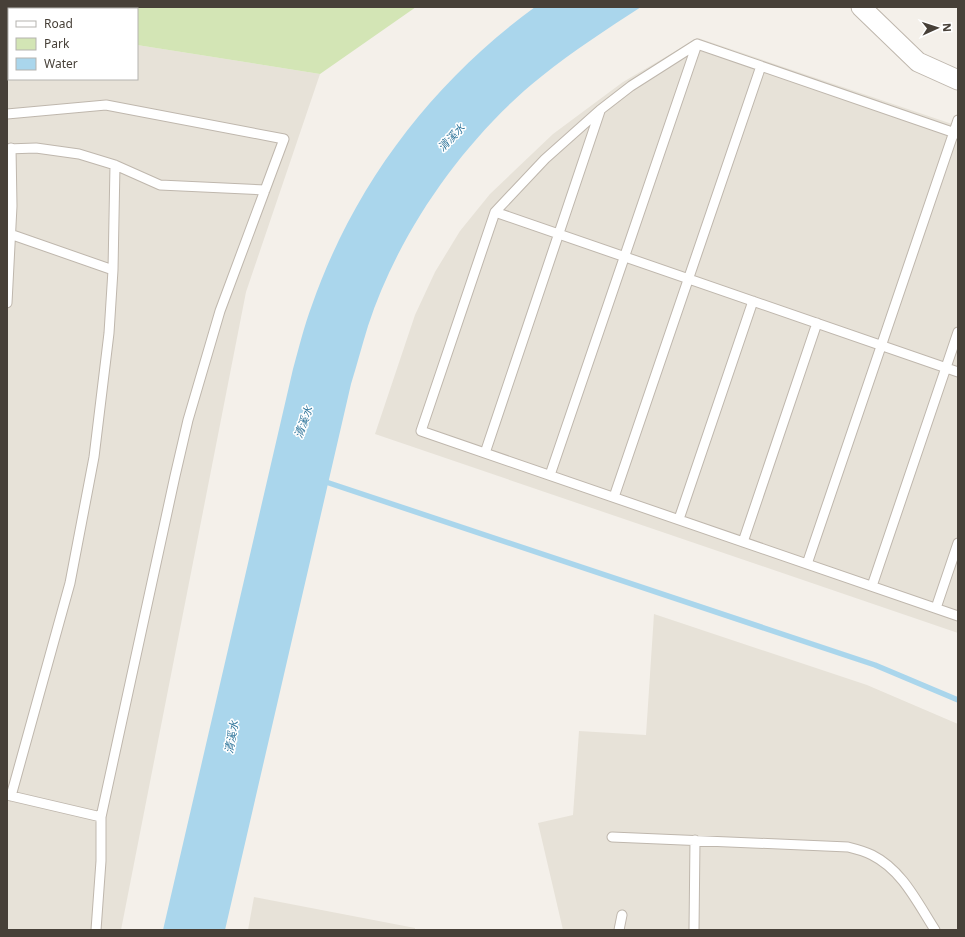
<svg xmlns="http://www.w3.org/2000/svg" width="965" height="937" font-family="'Noto Sans','Noto Sans SC',sans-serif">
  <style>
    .residential { fill: #e7e2d8 }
    .green { fill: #d3e5b5 }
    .water { fill: #aad6ec }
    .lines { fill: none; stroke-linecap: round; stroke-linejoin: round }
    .stream { stroke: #aad6ec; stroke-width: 5.5 }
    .lane-casing { stroke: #bfb7ad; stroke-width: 11 }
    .street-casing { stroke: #bfb7ad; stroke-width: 21 }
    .lane { stroke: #fff; stroke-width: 9 }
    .street { stroke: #fff; stroke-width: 19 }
    .labels { text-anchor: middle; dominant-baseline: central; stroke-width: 3; stroke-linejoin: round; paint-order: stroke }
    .water-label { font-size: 11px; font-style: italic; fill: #33789d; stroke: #fff }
  </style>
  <rect width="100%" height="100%" fill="#f4f0ea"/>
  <path class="residential" d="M698,38l260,88v507l-583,-199 40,-119 20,-43 25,-41 30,-37 63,-60 70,-52z
    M7,40h2v39h128v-34l183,29 -74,218 -125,638h-114z
    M654,614l213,71 91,39v206h-395l-25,-107 35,-8 6,-84 67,4z
    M254,897l161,31v2h-167z"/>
  <path class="green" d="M7,7h409l-96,67 -183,-29v-36h-128v31h-2z"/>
  <path class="water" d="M535,7h106c-34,22 -68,44 -99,69 -77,61 -144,157 -174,250 -6,19 -11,39 -17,58l-126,546h-62l130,-561c6,-21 11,-43 19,-64 42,-120 120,-223 223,-298z"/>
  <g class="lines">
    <path class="stream" d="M323,481l552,184 83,35"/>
    <defs>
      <path id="lane" d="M697,44l-66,42 -31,24 -55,49 -50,53 -74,219 537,185
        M697,44l261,90
        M7,114l99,-9 178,34 -64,172 -32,109 -13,56 -74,341v44l-5,69
        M7,149l29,-1 43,6 36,11 45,20 105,5
        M495,212l463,160
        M7,233l106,37
        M7,303l5,-97 -1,-58
        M485,453l115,-342
        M550,475l147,-431
        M614,497l147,-431
        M679,519l74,-218
        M743,542l74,-219
        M807,564l151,-444
        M872,586l86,-254
        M936,608l22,-65
        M7,795l94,22
        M11,796l59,-213 24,-126 15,-124 4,-63 2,-105
        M612,837l236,10c8,2 16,4 24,8 30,15 45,47 63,75
        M619,930l3,-15
        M694,930l1,-90"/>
      <path id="street" d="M861,7l57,55 40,18"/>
    </defs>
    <use href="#lane" class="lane-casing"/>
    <use href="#street" class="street-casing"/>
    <use href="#lane" class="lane"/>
    <use href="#street" class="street"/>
  </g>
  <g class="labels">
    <g class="water-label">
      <text transform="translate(451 137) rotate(-46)">清溪水</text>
      <text transform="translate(303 422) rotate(-70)">清溪水</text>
      <text transform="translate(231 737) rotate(-80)">清溪水</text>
    </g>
  </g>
  <rect width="965" height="937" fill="none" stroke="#474038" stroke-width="16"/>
  <rect x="8" y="8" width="130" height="72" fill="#ffffff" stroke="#b5b3af"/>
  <rect x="16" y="21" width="20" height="6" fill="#ffffff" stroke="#b5b3af"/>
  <text x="44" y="28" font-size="12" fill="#474038">Road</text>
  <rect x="16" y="38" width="20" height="12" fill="#d3e5b5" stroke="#b5b3af"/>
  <text x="44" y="48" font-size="12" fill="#474038">Park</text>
  <rect x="16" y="58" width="20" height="12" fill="#aad6ec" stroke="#b5b3af"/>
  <text x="44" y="68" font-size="12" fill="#474038">Water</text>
  <g transform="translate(937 28) rotate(87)" stroke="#ffffff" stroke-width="3" paint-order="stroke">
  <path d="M0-3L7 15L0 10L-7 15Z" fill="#474038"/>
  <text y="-6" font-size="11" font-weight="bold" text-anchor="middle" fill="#474038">N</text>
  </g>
</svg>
